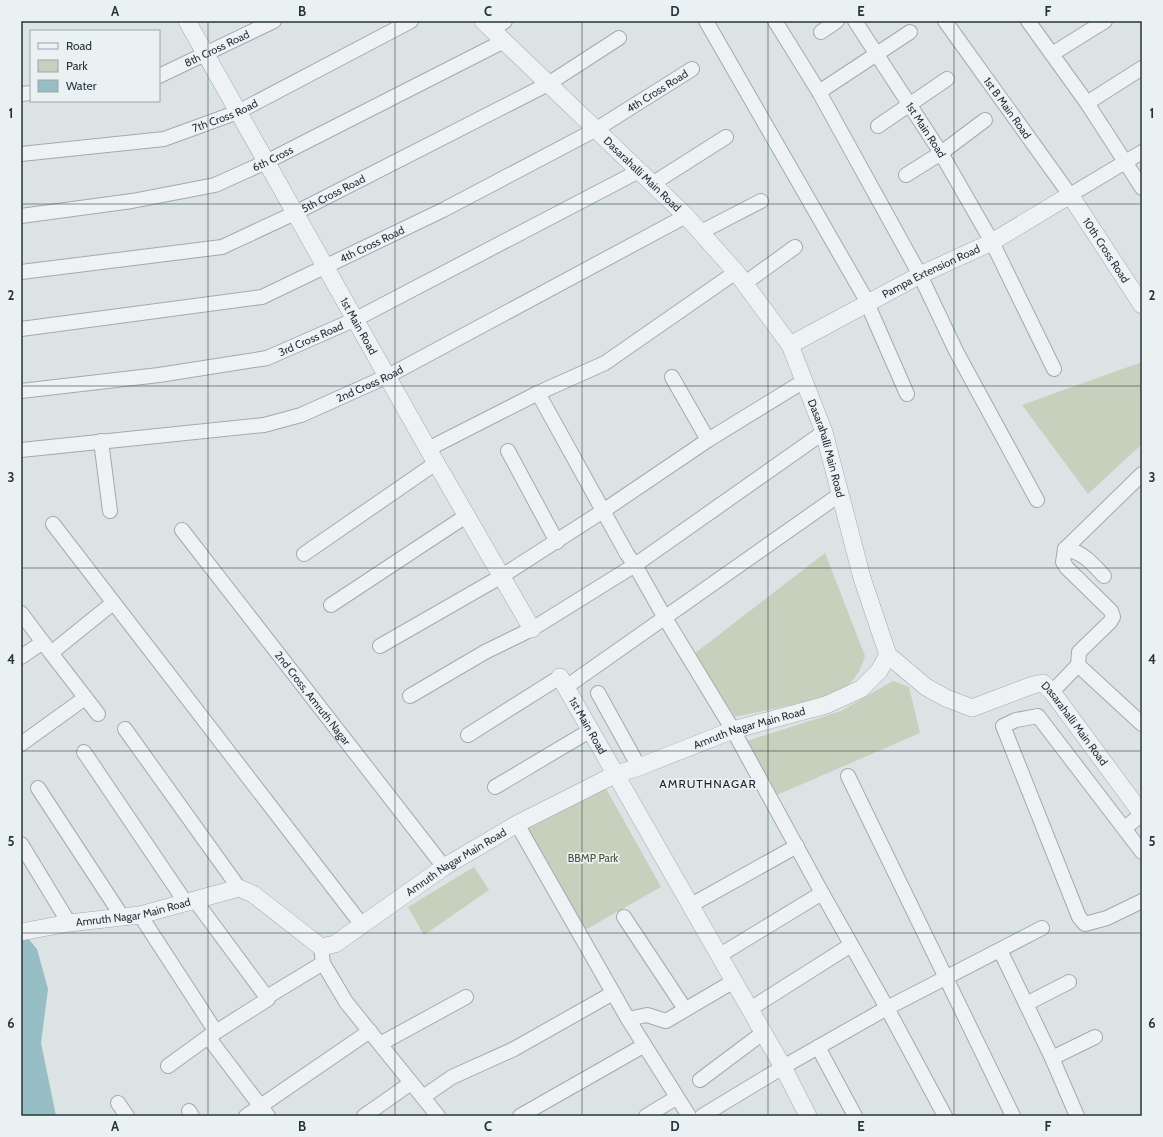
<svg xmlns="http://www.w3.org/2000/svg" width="1163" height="1137" font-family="Cabin,sans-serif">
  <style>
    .green { fill: #c7cfbd }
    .water { fill: #97bdc5 }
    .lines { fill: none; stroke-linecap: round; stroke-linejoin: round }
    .minor-casing { stroke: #a1abaf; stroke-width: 16 }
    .tertiary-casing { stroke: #a1abaf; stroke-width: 18 }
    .minor { stroke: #eef2f4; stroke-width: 14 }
    .tertiary { stroke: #eef2f4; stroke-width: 17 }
    .grid { fill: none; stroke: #26343b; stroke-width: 1; stroke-opacity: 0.55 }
    .labels { text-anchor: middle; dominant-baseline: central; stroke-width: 3.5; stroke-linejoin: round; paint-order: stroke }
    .street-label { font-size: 11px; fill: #26343b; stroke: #eaf1f3 }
    .park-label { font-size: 11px; fill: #455634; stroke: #eaf1f3 }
    .neighbourhood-label { font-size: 12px; letter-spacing: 1px; fill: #18252b; stroke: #eaf1f3 }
    .neatline { fill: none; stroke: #26343b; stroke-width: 1.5 }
    .grid-label { font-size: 13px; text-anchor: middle; font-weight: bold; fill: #26343b }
  </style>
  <rect width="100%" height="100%" fill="#dbe3e5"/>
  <path class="green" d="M1142,362v82l-54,50 -66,-89z
    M825,553l40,103c-3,11 -8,21 -17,29 -17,14 -87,26 -113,32l-41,-63z
    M893,681l16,6 11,46 -143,62 -30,-54 94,-30z
    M604,785l57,102 -78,44 -57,-102z
    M474,867l15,23 -65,45 -16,-28z"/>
  <path class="water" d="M21,930l16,19 11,40 -7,54 15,73h-35z"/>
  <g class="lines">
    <defs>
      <g id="minor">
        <path d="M706,21l158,275 43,98"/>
        <path d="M775,21l44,71 101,183 36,76 81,149"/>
        <path id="s1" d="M855,21l86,132 51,89 62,127"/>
        <path id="s2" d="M945,21l125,174 72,-43"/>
        <path d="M1028,21l59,82 55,85"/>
        <path d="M493,30l12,-9"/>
        <path d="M821,32l16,-11"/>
        <path d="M1052,54l53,-33"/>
        <path id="s3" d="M159,76l115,-55"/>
        <path d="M819,92l91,-60"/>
        <path d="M21,94l10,-1"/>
        <path d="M1087,103l55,-35"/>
        <path d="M878,126l69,-47"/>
        <path id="s4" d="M21,154l143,-15 74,-27 173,-91"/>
        <path d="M906,175l35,-22 44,-33"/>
        <path d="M652,184l74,-47"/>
        <path id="s5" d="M21,216l111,-15 83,-16 51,-23 238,-121"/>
        <path d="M701,232l60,-31"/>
        <path id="s6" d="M21,272l201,-25 73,-34 253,-129 71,-46"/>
        <path d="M745,283l50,-36"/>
        <path id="s7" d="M21,329l241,-32 181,-87 152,-80 97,-61"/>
        <path d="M672,377l36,63"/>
        <path id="s8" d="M21,391l138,-16 108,-17 89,-39 283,-148"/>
        <path d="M538,393l89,161 8,11 30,53 68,112 89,163 65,115 58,108"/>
        <path d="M101,441l9,70"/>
        <path d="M428,449l110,-56 67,-30 131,-91"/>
        <path id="s9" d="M21,450l243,-25 37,-10 87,-39 298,-160"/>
        <path d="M508,451l49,91"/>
        <path d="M1142,474l-77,75 -2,13 4,6 44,43 2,6 -3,5 -31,30 -1,13 64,59"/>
        <path d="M53,524l309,401"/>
        <path id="s10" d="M182,530l262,337"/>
        <path d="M1065,549c18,3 27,14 39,27"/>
        <path d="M304,554l132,-91"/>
        <path d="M331,605l135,-89"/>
        <path d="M21,613l30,40 62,-50"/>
        <path d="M380,646l122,-70 101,-65 105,-71 96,-59"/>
        <path d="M51,653l47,61"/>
        <path d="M21,657l22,-15"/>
        <path d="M566,687l273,-192"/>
        <path d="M1052,692l26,-27"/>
        <path d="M598,693l41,74"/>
        <path d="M410,696l75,-44 47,-23 103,-64 189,-133"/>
        <path d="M125,729l114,159"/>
        <path d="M468,735l92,-58"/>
        <path d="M21,744l64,-46"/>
        <path d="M84,752l102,151"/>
        <path d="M848,776l165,340"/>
        <path d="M495,787l96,-57"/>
        <path d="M38,788l85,130"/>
        <path d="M517,824l111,195 61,97"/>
        <path d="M1125,828l17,-14"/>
        <path d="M21,844l48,79"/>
        <path d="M1142,852l-104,-136 -22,4 -13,6 76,191 6,7 22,-6 35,-17"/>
        <path d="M691,905l106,-59"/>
        <path d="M140,915l76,117"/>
        <path d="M624,917l61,92"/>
        <path d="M321,947l2,16 23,39 92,114"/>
        <path d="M1000,950l52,108 25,58"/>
        <path d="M720,955l102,-62"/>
        <path d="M267,997l56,-34"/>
        <path d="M1026,1004l43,-22"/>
        <path d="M750,1009l101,-64"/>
        <path d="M628,1019l19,-4 19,6 68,-40"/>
        <path d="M208,1037l60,79"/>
        <path d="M380,1044l86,-47"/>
        <path d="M818,1047l37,69"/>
        <path d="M1052,1058l43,-21"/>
        <path d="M168,1066l40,-29 60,-38 -74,-100"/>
        <path d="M700,1080l64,-48"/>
        <path d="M423,1097l29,-20 62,-28 99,-56"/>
        <path d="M118,1103l9,13"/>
        <path d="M189,1111l3,5"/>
        <path d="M246,1116l124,-85"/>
        <path d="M364,1116l47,-33"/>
        <path d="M520,1116l123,-70"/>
        <path d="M646,1116l30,-18"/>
        <path d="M702,1116l81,-49 104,-59 155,-80"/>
      </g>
      <g id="tertiary">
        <path id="s11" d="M187,21l241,428 104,180"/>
        <path id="s12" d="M483,21l203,195 50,56 54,73 34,87 38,146 26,77 38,32 20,11 26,10 61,-23 10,-2 9,9 90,122"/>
        <path id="s13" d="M790,345l130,-70 72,-33 78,-47 72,110"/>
        <path id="s14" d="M560,677l223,390 25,49"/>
        <path id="s15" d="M21,932l48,-9 71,-8 99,-27 14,6 68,53 14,-3 109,-77 73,-43 99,-50 23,-7 94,-37 93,-25 35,-16 18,-18 9,-16"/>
      </g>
    </defs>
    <use href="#minor" class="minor-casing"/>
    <use href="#tertiary" class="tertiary-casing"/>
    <use href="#minor" class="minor"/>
    <use href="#tertiary" class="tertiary"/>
  </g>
  <path class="grid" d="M208,21v1095M395,21v1095M582,21v1095M768,21v1095M954,21v1095M21,204h1121M21,386h1121M21,568h1121M21,751h1121M21,933h1121"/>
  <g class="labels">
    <g class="street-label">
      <text stroke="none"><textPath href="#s3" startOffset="64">8th Cross Road</textPath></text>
      <text stroke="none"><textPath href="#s7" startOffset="689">4th Cross Road</textPath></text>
      <text stroke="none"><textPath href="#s2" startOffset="107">1st B Main Road</textPath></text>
      <text stroke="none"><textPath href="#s4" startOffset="209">7th Cross Road</textPath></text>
      <text stroke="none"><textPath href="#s1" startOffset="130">1st Main Road</textPath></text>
      <text stroke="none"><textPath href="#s5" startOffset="260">6th Cross</textPath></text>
      <text stroke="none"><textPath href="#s12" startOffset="221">Dasarahalli Main Road</textPath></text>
      <text stroke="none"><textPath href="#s6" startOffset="326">5th Cross Road</textPath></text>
      <text stroke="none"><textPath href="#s7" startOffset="365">4th Cross Road</textPath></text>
      <text stroke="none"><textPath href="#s13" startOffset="384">10th Cross Road</textPath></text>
      <text stroke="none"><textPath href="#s13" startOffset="159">Pampa Extension Road</textPath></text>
      <text stroke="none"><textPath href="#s11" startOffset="350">1st Main Road</textPath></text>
      <text stroke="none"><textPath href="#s8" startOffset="296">3rd Cross Road</textPath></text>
      <text stroke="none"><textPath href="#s9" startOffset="358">2nd Cross Road</textPath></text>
      <text stroke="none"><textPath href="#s12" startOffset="557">Dasarahalli Main Road</textPath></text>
      <text stroke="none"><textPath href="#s10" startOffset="213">2nd Cross, Amruth Nagar</textPath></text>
      <text stroke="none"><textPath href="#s14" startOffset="56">1st Main Road</textPath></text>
      <text stroke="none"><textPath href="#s12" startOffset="1000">Dasarahalli Main Road</textPath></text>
      <text stroke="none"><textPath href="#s15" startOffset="809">Amruth Nagar Main Road</textPath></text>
      <text stroke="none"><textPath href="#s15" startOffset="485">Amruth Nagar Main Road</textPath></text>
      <text stroke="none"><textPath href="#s15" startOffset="114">Amruth Nagar Main Road</textPath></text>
    </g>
    <g class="park-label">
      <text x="593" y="858">BBMP Park</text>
    </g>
    <g class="neighbourhood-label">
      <text x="708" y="783">AMRUTHNAGAR</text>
    </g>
  </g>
  <rect width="1163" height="1137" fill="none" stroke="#eaf1f3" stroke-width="44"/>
  <rect x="30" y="30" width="130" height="72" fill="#eaf1f3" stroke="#9ca5a9"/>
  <rect x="38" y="43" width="20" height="6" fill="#eef2f4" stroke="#9ca5a9"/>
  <text x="66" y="50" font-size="12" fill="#26343b">Road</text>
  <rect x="38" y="60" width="20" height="12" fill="#c7cfbd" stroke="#9ca5a9"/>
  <text x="66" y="70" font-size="12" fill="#26343b">Park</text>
  <rect x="38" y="80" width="20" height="12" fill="#97bdc5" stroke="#9ca5a9"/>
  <text x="66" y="90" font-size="12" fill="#26343b">Water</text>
  <rect x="22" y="22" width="1119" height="1093" class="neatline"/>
  <g class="grid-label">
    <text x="115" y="16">A</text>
    <text x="302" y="16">B</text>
    <text x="488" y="16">C</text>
    <text x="675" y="16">D</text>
    <text x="861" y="16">E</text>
    <text x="1048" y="16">F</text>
    <text x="11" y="118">1</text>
    <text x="1152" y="118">1</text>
    <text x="11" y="300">2</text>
    <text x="1152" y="300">2</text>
    <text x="11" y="482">3</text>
    <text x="1152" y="482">3</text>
    <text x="11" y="664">4</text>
    <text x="1152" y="664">4</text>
    <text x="11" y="846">5</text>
    <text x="1152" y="846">5</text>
    <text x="11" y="1028">6</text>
    <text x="1152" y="1028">6</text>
    <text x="115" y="1131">A</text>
    <text x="302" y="1131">B</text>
    <text x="488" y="1131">C</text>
    <text x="675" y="1131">D</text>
    <text x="861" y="1131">E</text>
    <text x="1048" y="1131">F</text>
  </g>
</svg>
